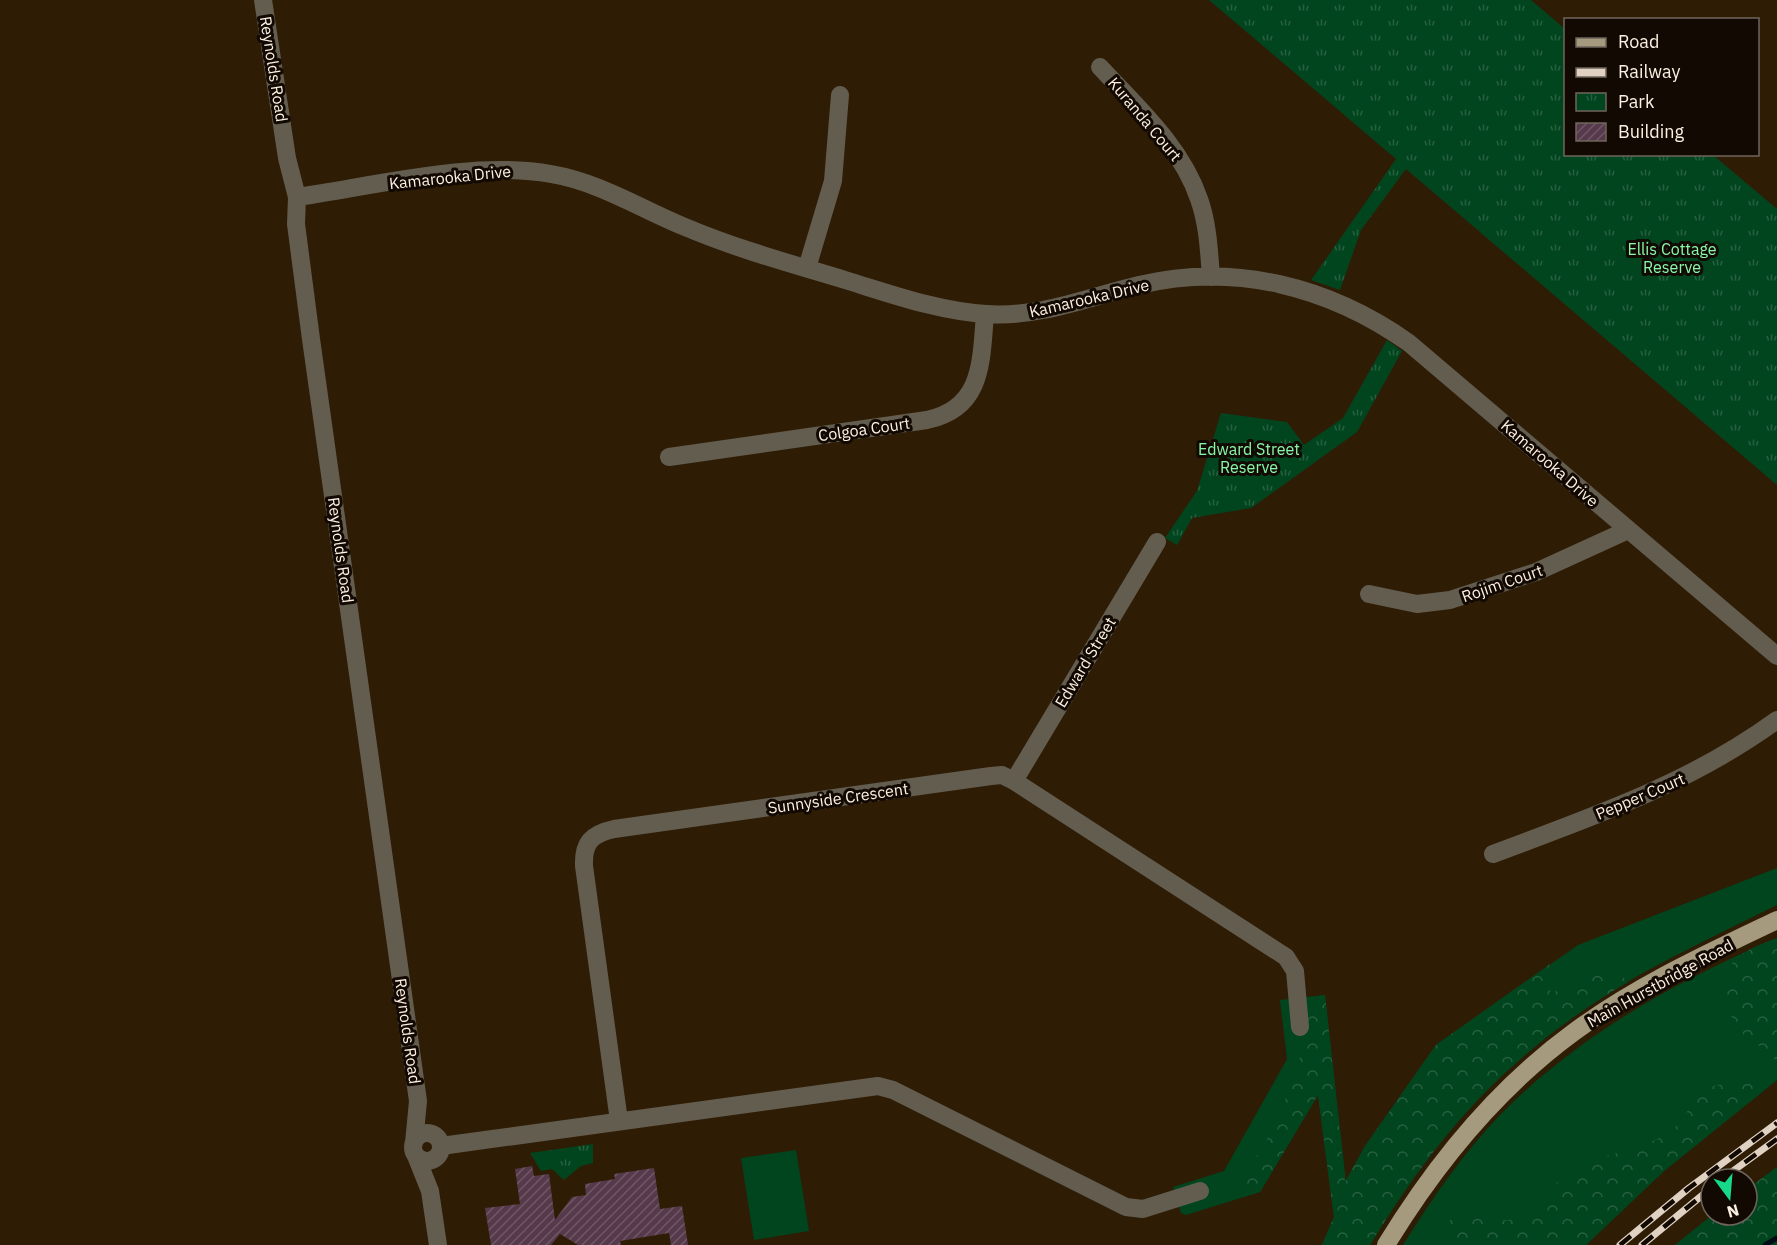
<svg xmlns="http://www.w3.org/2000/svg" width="1777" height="1245" font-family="'IBM Plex Sans',sans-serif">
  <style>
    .grass { fill: #01451f }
    .forest { fill: url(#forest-crowns) }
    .park { fill: url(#park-tufts) }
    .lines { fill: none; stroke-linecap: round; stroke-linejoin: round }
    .stream { stroke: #030c14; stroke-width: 5 }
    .building { fill: url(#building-hatch) }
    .minor { stroke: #635d50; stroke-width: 18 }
    .major { stroke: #a5997e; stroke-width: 18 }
    .rail-casing { stroke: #e0d2c3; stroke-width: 7 }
    .rail { stroke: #110902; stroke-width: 4.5; stroke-dasharray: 14; stroke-linecap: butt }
    .labels { text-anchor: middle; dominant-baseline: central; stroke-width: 6; stroke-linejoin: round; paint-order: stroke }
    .street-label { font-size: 16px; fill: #fdf0e2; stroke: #110902 }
    .park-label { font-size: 16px; fill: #88f8a8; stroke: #110902 }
  </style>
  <defs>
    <pattern id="forest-crowns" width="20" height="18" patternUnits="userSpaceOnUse" patternTransform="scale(1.5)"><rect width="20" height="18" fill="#01451f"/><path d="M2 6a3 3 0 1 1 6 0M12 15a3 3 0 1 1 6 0" fill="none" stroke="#27603f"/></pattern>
    <pattern id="park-tufts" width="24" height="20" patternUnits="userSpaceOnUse" patternTransform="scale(1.5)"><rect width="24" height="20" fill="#01451f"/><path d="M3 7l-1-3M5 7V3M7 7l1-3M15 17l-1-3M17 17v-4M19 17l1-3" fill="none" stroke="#27603f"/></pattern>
    <pattern id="building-hatch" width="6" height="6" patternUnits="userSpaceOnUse" patternTransform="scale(1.5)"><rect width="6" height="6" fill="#563a4b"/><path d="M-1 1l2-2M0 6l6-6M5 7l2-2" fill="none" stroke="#6f5765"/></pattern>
  </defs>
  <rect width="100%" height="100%" fill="#2f1c04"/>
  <path class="grass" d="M1777,868v37c-74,37 -151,72 -219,121 -79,57 -138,137 -188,219h-48l12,-28 -16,-122 -58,97 -74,23 -5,-2 -8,-26 51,-16 63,-112 -7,-59 45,-5 21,187 19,-36 71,-101 142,-100z
    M1777,938v142l-113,91 -78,74h-183c29,-46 60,-92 98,-131 78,-79 175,-133 276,-176z
    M796,1150l13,81 -55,9 -13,-82z"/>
  <path class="forest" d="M1777,938v127c-5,-16 -18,-17 -30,-27 -20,-19 -34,-56 -11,-79 11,-10 27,-16 41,-21z
    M1550,964l-3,23 5,6 53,-24 9,-1 14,14c-118,70 -187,147 -258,263h-48l12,-28 -16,-122 -58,97 -17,5c-7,-22 14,-37 23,-56 25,-49 40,-89 43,-144l16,-2 20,187 20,-36 71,-101z
    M1777,1068v12l-113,91 -78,74h-155c19,-10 14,-25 24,-30 18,-11 38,12 61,3 22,-8 33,-32 51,-44 29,-20 68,-22 98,-39 21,-12 24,-35 42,-46 20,-13 61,6 70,-21z
    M1777,1167v78h-102l37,-30h35v-26z"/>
  <path class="park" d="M1209,0h322l34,29 1,125 147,1 64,54v276l-371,-316 -45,61 -21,60 -29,-10 85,-121z
    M1387,340l15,11 -45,81 -106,76 -59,10 -15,27 -12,-7 32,-47 24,-78 66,9 17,23 39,-27z
    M593,1144v19l-12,3 -17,14 -12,-11 -11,2 -11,-18z"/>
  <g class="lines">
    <path class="stream" d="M1765,1245l12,-7"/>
  </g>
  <path class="building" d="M532,1166l2,10 15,-2 6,46 17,-23 14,-2 -1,-11 30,-5 -1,-5 40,-6 6,41 22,-3 6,39h-17l-2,-12 -49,8 1,4h-43l-18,-11 -9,11h-60l-6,-37 35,-4 -5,-35z"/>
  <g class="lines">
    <path class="minor" d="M263,0l24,158 10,39 -1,27 15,115 107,762 -4,42
      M1100,67c37,40 81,79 99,132 9,25 10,52 12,78
      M297,197c77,-11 178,-37 254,-23 48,8 90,35 134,53 52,22 107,37 160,53 46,14 93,31 141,34 54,4 102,-17 153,-29 96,-23 191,2 270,58l368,313
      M807,268l26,-87 7,-86
      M669,457l258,-37c56,-12 54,-58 58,-106
      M1369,594l48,10 33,-4 86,-28 92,-42
      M1014,781l143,-239
      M1493,854c101,-38 196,-70 284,-134
      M619,1121l-35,-255c-1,-23 7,-32 30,-37l377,-53 11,-1 12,6 272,176 9,14 5,56
      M413 1147a14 14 0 1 1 28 0a14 14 0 1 1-28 0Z
      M441,1146l437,-60 15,4 233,117 17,2 57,-18
      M416,1156l14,35 8,54"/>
    <path class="major" d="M1386,1245c50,-82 110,-156 188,-213 62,-46 134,-79 203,-112"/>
    <defs>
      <path id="rail" d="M1722,1179l55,-40
        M1620,1245l69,-57 88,-65
        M1642,1245l69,-57"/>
    </defs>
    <use href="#rail" class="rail-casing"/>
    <use href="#rail" class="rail"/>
  </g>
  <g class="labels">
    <g class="street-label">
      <text transform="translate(274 69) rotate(81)">Reynolds Road</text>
      <text transform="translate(1145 119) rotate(50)">Kuranda Court</text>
      <text transform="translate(450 177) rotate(-6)">Kamarooka Drive</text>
      <text transform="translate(1089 298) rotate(-13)">Kamarooka Drive</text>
      <text transform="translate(864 429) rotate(-8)">Colgoa Court</text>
      <text transform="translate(1550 463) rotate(41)">Kamarooka Drive</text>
      <text transform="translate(341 550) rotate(82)">Reynolds Road</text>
      <text transform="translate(1502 583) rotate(-19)">Rojim Court</text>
      <text transform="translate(1085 662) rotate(-59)">Edward Street</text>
      <text transform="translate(1640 796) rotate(-23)">Pepper Court</text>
      <text transform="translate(838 798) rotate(-8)">Sunnyside Crescent</text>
      <text transform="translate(1660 983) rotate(-29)">Main Hurstbridge Road</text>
      <text transform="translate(408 1031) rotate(82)">Reynolds Road</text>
    </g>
    <g class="park-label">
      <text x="1672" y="249">Ellis Cottage<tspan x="1672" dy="18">Reserve</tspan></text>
      <text x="1249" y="449">Edward Street<tspan x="1249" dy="18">Reserve</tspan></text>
    </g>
  </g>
  <rect x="1564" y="18" width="195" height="138" fill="#110902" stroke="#6f655c" stroke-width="1.5"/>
  <rect x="1576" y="38" width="30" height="9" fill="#a5997e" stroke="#6f655c" stroke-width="1.5"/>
  <text x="1618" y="48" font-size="18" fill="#fdf0e2">Road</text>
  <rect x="1576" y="68" width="30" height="9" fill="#e0d2c3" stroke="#6f655c" stroke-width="1.5"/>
  <text x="1618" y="78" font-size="18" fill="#fdf0e2">Railway</text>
  <rect x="1576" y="93" width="30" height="18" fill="url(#park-tufts)" stroke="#6f655c" stroke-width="1.5"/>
  <text x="1618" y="108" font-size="18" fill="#fdf0e2">Park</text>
  <rect x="1576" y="123" width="30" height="18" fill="url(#building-hatch)" stroke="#6f655c" stroke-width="1.5"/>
  <text x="1618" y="138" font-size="18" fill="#fdf0e2">Building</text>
  <g transform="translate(1729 1197) rotate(164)"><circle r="28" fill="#110902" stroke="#6f655c" stroke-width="1.5"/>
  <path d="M0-4.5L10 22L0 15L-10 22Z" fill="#17d989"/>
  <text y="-9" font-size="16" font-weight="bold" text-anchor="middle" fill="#fdf0e2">N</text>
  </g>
</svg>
